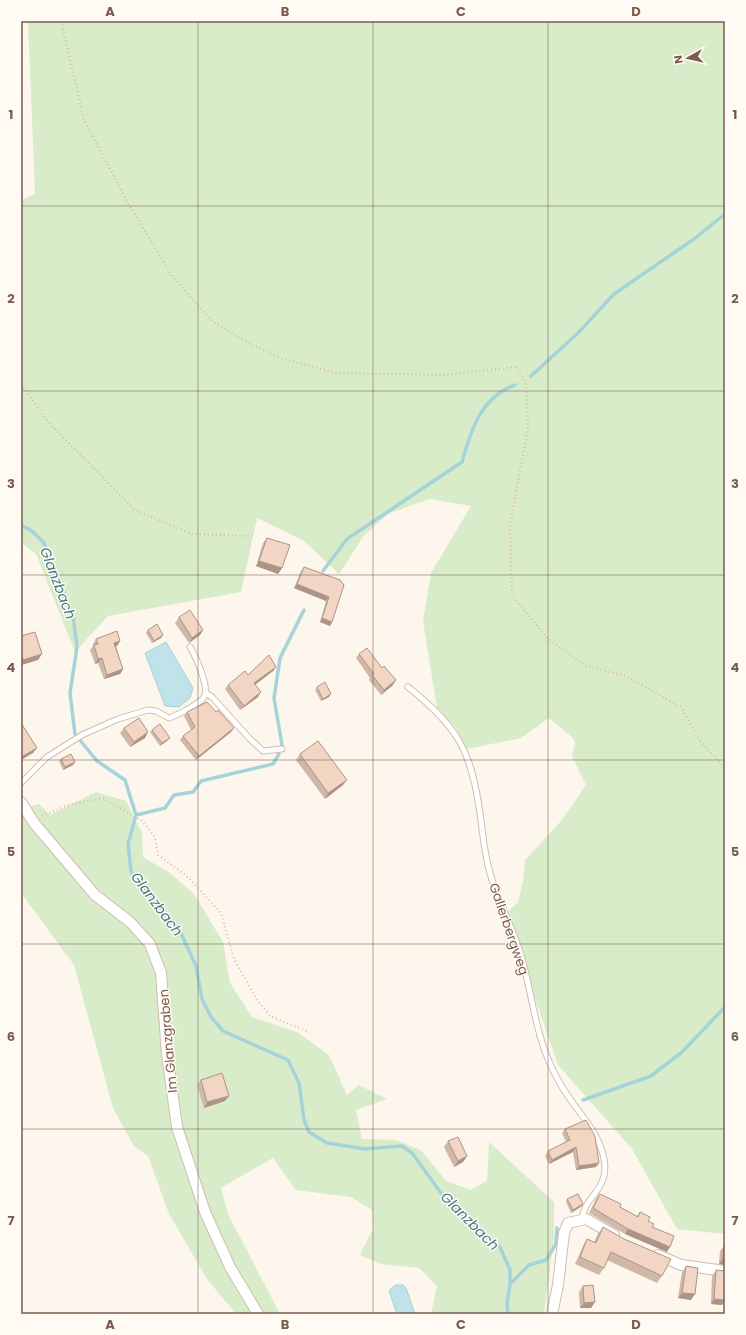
<svg xmlns="http://www.w3.org/2000/svg" width="746" height="1335" font-family="Poppins,sans-serif">
  <style>
    .green { fill: #d8ecc9 }
    .water { fill: #bfe3e8; stroke: #a5d3da }
    .lines { fill: none; stroke-linecap: round; stroke-linejoin: round }
    .stream { stroke: #a5d3da; stroke-width: 3.5 }
    .service-casing { stroke: #d1beb0; stroke-width: 7 }
    .minor-casing { stroke: #d1beb0; stroke-width: 12 }
    .path { stroke: #d9b8a5; stroke-width: 2; stroke-dasharray: 1 3; stroke-linecap: butt }
    .service { stroke: #fff; stroke-width: 5 }
    .minor { stroke: #fff; stroke-width: 10 }
    .wall { fill: #d1b7a8 }
    .shaded-wall { fill: #aa9588 }
    .building { fill: #f3d5c3; stroke: #aa9588 }
    .grid { fill: none; stroke: #7a5c4d; stroke-width: 1; stroke-opacity: 0.55 }
    .labels { text-anchor: middle; dominant-baseline: central; stroke-width: 3; stroke-linejoin: round; paint-order: stroke }
    .street-label { font-size: 13px; fill: #7a5c4d; stroke: #fffaf3 }
    .water-label { font-size: 14px; font-style: italic; fill: #437c86; stroke: #fffaf3 }
    .neatline { fill: none; stroke: #7a5c4d; stroke-width: 1.5 }
    .grid-label { font-size: 13px; text-anchor: middle; font-weight: bold; fill: #7a5c4d }
  </style>
  <rect width="100%" height="100%" fill="#fdf6ec"/>
  <path class="green" d="M28,21h697v1213l-48,-5 -45,-80 -74,-84 -31,-89 -19,-64 10,-10 5,-21 2,-21 36,-39 25,-36 -14,-29 3,-14 -2,-4 -24,-20 -28,20 -54,11 -11,-21 -19,-20 -14,-87 8,-48 40,-67 -42,-7 -41,15 -25,23 -24,37 -35,-33 -47,-23 -16,74 -133,24 -33,36 -39,-98 -15,-11v-343l14,-6z
    M96,792l30,9 16,32 1,24 27,16 24,21 29,48 7,41 22,34 45,15 32,23 18,40 12,-10 28,14 -31,11 6,29 34,1 26,11 24,30 25,9 16,-9 2,-39 65,60v36l-10,76h-113l6,-28 -18,-18 -38,-4 -21,-9 13,-26 -1,-19 -21,-13 -55,-7 -23,-32 -52,30 7,26 52,100h-44l-29,-35 -38,-65 -21,-58 -14,-10 -21,-38 -39,-143 -53,-72v-84l18,-5 11,11z"/>
  <path class="water" d="M166,642l27,46 -3,10 -11,9 -14,-1 -20,-53z
    M395,1285h8l3,3 9,26h-18l-8,-23z"/>
  <g class="lines">
    <path class="stream" d="M531,376l48,-44 35,-38 80,-55 31,-25
      M21,525l11,6 12,12 29,73 4,31 -7,46 5,41 22,27 28,19 11,35 -8,29 3,28 48,57 17,37 6,33 9,18 12,14 65,29 11,23 5,37 5,12 18,11 38,6 37,-3 10,7 34,47 54,47 10,23v14l-3,20 1,10
      M323,571l24,-32 115,-77c9,-32 19,-65 53,-77
      M282,745l-8,-47 6,-40 24,-48
      M136,815l29,-7 9,-13 19,-3 8,-11 72,-17 6,-10
      M583,1100l68,-24 31,-24 43,-45
      M510,1284l19,-19 17,-5 10,-16 1,-16"/>
    <defs>
      <path id="service" d="M408,687c50,40 63,63 72,126 3,21 4,40 10,60 7,25 19,48 28,73 12,34 15,75 28,108 6,16 14,31 24,45 13,19 30,36 34,60 6,31 -20,37 -22,60
        M206,693l6,4 37,41 14,13 19,-2
        M21,783l26,-26 35,-22 36,-16 30,-9 8,1 13,7c8,-3 31,-14 35,-21 6,-9 -8,-40 -14,-50"/>
      <path id="minor" d="M21,802l13,21 61,72 35,27 20,22 11,29 6,81 10,73 28,85 25,55 28,47
        M658,1255l23,10 44,6
        M552,1314l6,-29 6,-52 4,-10 18,-4 28,16"/>
    </defs>
    <use href="#service" class="service-casing"/>
    <use href="#minor" class="minor-casing"/>
    <path class="path" d="M61,21l23,99 44,83 44,73 39,44 25,16 43,22 57,15 110,2 69,-8 11,15 2,46 -18,97 2,70 35,43 39,28 39,10 56,31 18,33 26,28
      M21,384l29,40 85,86 57,24 60,2
      M42,816l26,-11 35,-7 38,22 14,17 3,18 30,22 33,36 13,46 23,41 13,16 39,16"/>
    <use href="#service" class="service"/>
    <use href="#minor" class="minor"/>
  </g>
  <path class="wall" d="M267,538l15,30 -4,6 -22,-8 7,-23z
    M304,567l36,13 -8,42 -2,4 -10,-4 6,-21 -32,-13 7,-17z
    M179,617l24,13 -3,5 -11,8 -14,-20z
    M148,630l13,8 -9,5 -6,-10z
    M21,636l17,24 -17,5z
    M96,639l24,2 -3,5h-1l7,23 -3,5 -16,5 -6,-16 -3,1 -5,-14 3,-4v-2z
    M359,654l34,31 -12,10 -12,-15 1,-2 -14,-20z
    M276,667l-3,4 -18,13 3,13 -18,13 -15,-21 3,-4 20,-10z
    M317,687l12,10 -8,4 -6,-11z
    M187,712h29l18,16 -3,4 -35,28 -16,-20 3,-4 8,-6 -7,-14z
    M124,728l21,10 -15,9 -10,-14z
    M152,730l16,10 -8,6 -10,-14z
    M300,754l43,31 -18,14 -29,-39z
    M61,759l12,6 -10,5 -4,-9z
    M201,1080l24,21 -21,7 -7,-23z
    M565,1129l31,38 -20,3 -3,-18 -24,12 -4,-8 3,-5 18,-9 -4,-9z
    M448,1141l19,15 -4,6 -9,5 -10,-20z
    M600,1194l20,13 17,9 3,-4 8,9 19,31 -42,-18 -36,-21 7,-14z
    M567,1199l15,7 -11,7 -5,-11z
    M603,1227l59,49 -5,7 -50,-23 -3,8 -5,7 -24,-11 8,-18 4,-7 7,3 4,-8z
    M724,1246l1,19 -6,-1 1,-13z
    M686,1266l5,34 -13,-2 4,-26z
    M716,1270l6,35 -11,-1 1,-28z
    M583,1286l12,16 -4,6h-11l-1,-16z"/>
  <path class="shaded-wall" d="M259,561l23,7 -4,6 -22,-8z
    M297,584l32,13 -3,4 -32,-13z
    M322,618l10,4 -2,4 -10,-4z
    M203,630l-3,5 -11,8 3,-5z
    M163,635l-2,3 -9,5 2,-2z
    M120,641l-3,5 -6,2 3,-5z
    M42,654l-4,6 -17,5v-2l2,-3z
    M102,658l-4,5 -3,1 3,-5z
    M276,667l-3,4 -22,17 3,-5z
    M123,669l-3,5 -16,5 3,-4z
    M396,680l-3,5 -12,10 3,-5z
    M261,692l-3,5 -18,13 4,-4z
    M331,694l-2,3 -8,4 2,-2z
    M234,728l-3,4 -35,28 3,-4z
    M148,732l-3,6 -15,9 4,-5z
    M170,738l-2,2 -8,6 2,-3z
    M37,748l-4,5 -12,7v-3z
    M75,762l-2,3 -10,5 2,-3z
    M347,780l-4,5 -18,14 3,-6z
    M229,1096l-4,5 -21,7 3,-6z
    M576,1147l-3,5 -24,12 3,-4z
    M467,1156l-4,6 -9,5 4,-6z
    M599,1163l-3,4 -20,3 3,-4z
    M583,1204l-1,2 -11,7 2,-3z
    M628,1229l42,18 -3,5 -42,-18z
    M723,1258l2,1v6l-6,-1z
    M682,1293l13,1 -4,6 -13,-2z
    M714,1299l11,1 -3,5 -11,-1z
    M595,1302l-4,6h-11l4,-5z"/>
  <path class="building" d="M267,538l23,7 -8,23 -23,-7z
    M304,567l36,13 4,5 -12,37 -10,-4 7,-21 -32,-13z
    M190,610l13,20 -11,8 -13,-21z
    M157,624l6,11 -9,6 -6,-11z
    M117,631l3,10 -6,2 9,26 -16,6 -5,-17 -4,1 -4,-14 4,-1 -2,-5z
    M35,632l7,22 -19,6 -2,-7v-17z
    M367,648l15,20 2,-2 12,14 -12,10 -12,-15 2,-1 -15,-20z
    M269,655l7,12 -22,16 7,9 -17,14 -16,-21 17,-14 3,4z
    M325,682l6,12 -8,5 -6,-12z
    M207,702l9,10 2,-2 16,18 -35,28 -16,-20 12,-9 -8,-15z
    M139,718l9,14 -14,10 -10,-14z
    M21,723l16,25 -16,9z
    M160,724l10,14 -8,5 -10,-13z
    M318,741l29,39 -19,13 -28,-39z
    M71,754l4,8 -10,5 -4,-8z
    M222,1073l7,23 -22,6 -6,-22z
    M586,1120l9,16 4,27 -20,3 -3,-19 -24,13 -4,-9 22,-11 -5,-11z
    M458,1137l9,19 -9,5 -10,-20z
    M578,1194l5,10 -10,6 -6,-11z
    M600,1194l21,10 -1,3 18,10 2,-5 10,5 -2,4 6,3 -2,3 22,9 -4,11 -42,-18 -35,-21z
    M603,1227l21,12 47,20 -9,17 -51,-24 -7,16 -24,-11 7,-18 9,4z
    M724,1246h1v13l-2,-1z
    M686,1266l12,2 -3,26 -13,-1z
    M716,1270l9,1v29l-11,-1z
    M593,1285l2,17 -11,1 -1,-17z"/>
  <path class="grid" d="M198,21v1293M373,21v1293M548,21v1293M21,206h704M21,391h704M21,575h704M21,760h704M21,944h704M21,1129h704"/>
  <g class="labels">
    <g class="street-label">
      <text transform="translate(509 929) rotate(71)">Gallerbergweg</text>
      <text transform="translate(168 1041) rotate(-95)">Im Glanzgraben</text>
    </g>
    <g class="water-label">
      <text transform="translate(58 583) rotate(69)">Glanzbach</text>
      <text transform="translate(157 904) rotate(53)">Glanzbach</text>
      <text transform="translate(470 1221) rotate(45)">Glanzbach</text>
    </g>
  </g>
  <rect width="746" height="1335" fill="none" stroke="#fffaf3" stroke-width="44"/>
  <g transform="translate(688 58) rotate(262)" stroke="#fffaf3" stroke-width="3" paint-order="stroke">
  <path d="M0-3L7 15L0 10L-7 15Z" fill="#7a5c4d"/>
  <text y="-6" font-size="11" font-weight="bold" text-anchor="middle" fill="#7a5c4d">N</text>
  </g>
  <rect x="22" y="22" width="702" height="1291" class="neatline"/>
  <g class="grid-label">
    <text x="110" y="16">A</text>
    <text x="285" y="16">B</text>
    <text x="461" y="16">C</text>
    <text x="636" y="16">D</text>
    <text x="11" y="119">1</text>
    <text x="735" y="119">1</text>
    <text x="11" y="303">2</text>
    <text x="735" y="303">2</text>
    <text x="11" y="488">3</text>
    <text x="735" y="488">3</text>
    <text x="11" y="672">4</text>
    <text x="735" y="672">4</text>
    <text x="11" y="856">5</text>
    <text x="735" y="856">5</text>
    <text x="11" y="1041">6</text>
    <text x="735" y="1041">6</text>
    <text x="11" y="1225">7</text>
    <text x="735" y="1225">7</text>
    <text x="110" y="1329">A</text>
    <text x="285" y="1329">B</text>
    <text x="461" y="1329">C</text>
    <text x="636" y="1329">D</text>
  </g>
</svg>
